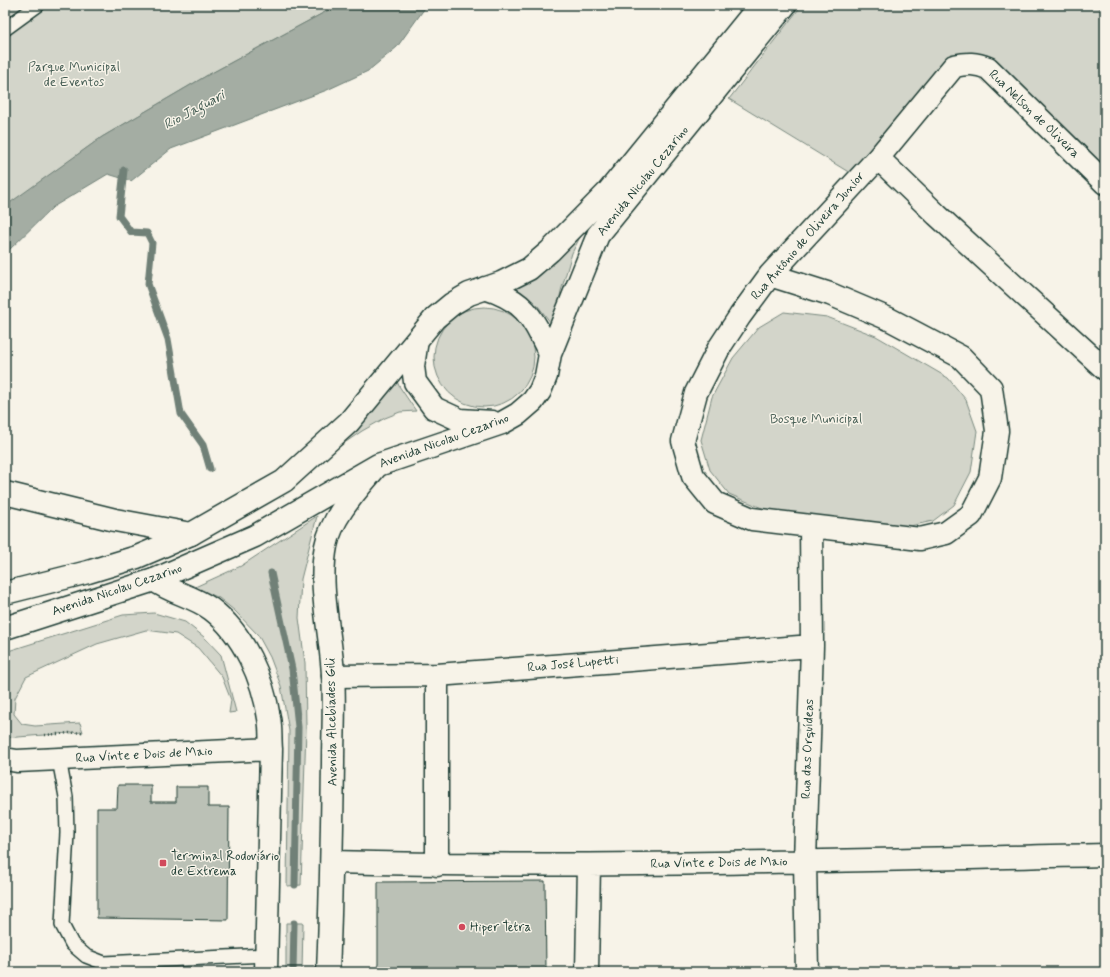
<svg xmlns="http://www.w3.org/2000/svg" width="1110" height="977" font-family="Mynerve,sans-serif">
  <style>
    .green { fill: #d3d5ca; stroke: #79897f }
    .water { fill: #a4ada3; stroke: #6f8077 }
    .lines { fill: none; stroke-linecap: round; stroke-linejoin: round }
    .stream { stroke: #6f8077; stroke-width: 7 }
    .building { fill: #bbc1b6; stroke: #1f3d34 }
    .lane-casing { stroke: #1f3d34; stroke-width: 16 }
    .street-casing { stroke: #1f3d34; stroke-width: 25 }
    .secondary-casing { stroke: #1f3d34; stroke-width: 25 }
    .primary-casing { stroke: #1f3d34; stroke-width: 25 }
    .path { stroke: #1f3d34; stroke-width: 2.5; stroke-dasharray: 1 3; stroke-linecap: butt }
    .lane { stroke: #f7f3e8; stroke-width: 13 }
    .street { stroke: #f7f3e8; stroke-width: 22 }
    .secondary { stroke: #f7f3e8; stroke-width: 22 }
    .primary { stroke: #f7f3e8; stroke-width: 22 }
    .poi-dot { fill: #d1495b; stroke: #f7f3e8; stroke-width: 1.5 }
    .labels { text-anchor: middle; dominant-baseline: central; stroke-width: 3; stroke-linejoin: round; paint-order: stroke }
    .park-label { font-size: 13px; fill: #435b52; stroke: #f7f3e8 }
    .street-label { font-size: 13px; fill: #1f3d34; stroke: #f7f3e8 }
    .poi-label { font-size: 13px; fill: #1f3d34; stroke: #f7f3e8; text-anchor: start }
    .water-label { font-size: 14px; font-style: italic; fill: #405950; stroke: #f7f3e8 }
  </style>
  <rect width="100%" height="100%" fill="#f7f3e8"/>
  <filter id="ink" filterUnits="userSpaceOnUse"><feTurbulence type="fractalNoise" baseFrequency=".025" numOctaves="2"/><feDisplacementMap in="SourceGraphic" scale="8" xChannelSelector="R" yChannelSelector="G"/><feConvolveMatrix kernelMatrix="1 2 1 2 8 2 1 2 1" color-interpolation-filters="sRGB"/></filter>
  <g filter="url(#ink)">
    <path class="green" d="M5,5h30l-30,23z
      M41,5h297l-132,71 -104,61 -97,71v-176z
      M802,5h294l9,8v162l-116,-111 -33,7 -101,105 -126,-77z
      M586,225l-14,28 -11,38 -7,36 -16,-21 -27,-16z
      M434 357a50 50 0 1 1 100 0a50 50 0 1 1-100 0Z
      M784,312l43,5 49,19 72,42 18,22 11,31 -6,41 -17,33 -21,16 -23,5 -106,-6 -42,-12 -33,-14 -19,-24 -9,-30 11,-43 21,-39 26,-31z
      M394,374l5,12 17,25 -16,1 -15,6 -23,13 -75,51 -233,109 -49,14v-6l50,-14 208,-95z
      M317,516l-16,63 -2,39 6,45 1,65 -5,157 -14,1 2,-155 -8,-45 -11,-29 -12,-22 -23,-24 -16,-13 -24,-11 46,-21z
      M154,613l31,9 19,15 17,18 15,57 -7,1 2,-13 -9,-23 -24,-29 -22,-14 -30,-4 -49,14 -71,33 -11,21 -1,16 8,10 13,2 45,-3 3,9 -78,6v-86l118,-37z
      M286,923h17l-1,49h-16z"/>
    <path class="water" d="M338,5h89l-30,42 -29,24 -41,19 -156,59 -40,32 -23,-7 -55,33 -48,47v-46l6,-6 91,-65 104,-61z"/>
    <g class="lines">
      <path class="stream" d="M124,170l-5,46 12,16 16,1 5,10 -4,41 20,55 13,75 22,31 7,24
        M271,573l21,96 6,58 -3,158
        M293,972l1,-49"/>
    </g>
    <path class="building" d="M118,785h33v17h25v-15h32v20h21l-1,113 -131,-2v-110h20z
      M545,881l1,91h-168v-90z"/>
    <g class="lines">
      <defs>
        <path id="lane" d="M5,29l33,-24
          M59,759l7,38 1,36 -5,92 10,19 14,12 18,7 163,-8"/>
        <path id="street" d="M878,158l76,-92c13,-3 22,-3 34,2l117,115
          M770,275l60,19 59,25 72,38 30,31 6,43 -7,47 -19,37 -25,18 -26,6 -168,-20 -37,-16 -22,-27 -10,-35 13,-48 23,-45 21,-32 30,-41 108,-117 59,57 168,154
          M333,676l104,-1 375,-29
          M332,862c258,7 516,-2 773,-7
          M437,865v-190
          M587,972l2,-107
          M807,972l-2,-111 7,-215 -1,-120"/>
        <path id="secondary" d="M5,493l110,27 76,14
          M154,580c18,13 39,16 57,29 33,25 52,70 58,109 2,10 1,21 2,31l-5,223
          M5,759l12,2 42,-2 212,-10
          M328,972c3,-70 4,-139 5,-209 0,-29 2,-59 0,-88 -2,-41 -15,-88 -7,-129 6,-30 31,-56 50,-79"/>
        <path id="primary" d="M485,288c41,13 47,29 65,66
          M417,340l-4,26 2,16 19,26 26,12 32,2
          M5,593l83,-21 49,-15 54,-23 93,-53 65,-59 86,-104 17,-14 17,-10 32,-11 28,-14 21,-18 58,-59 152,-187
          M5,628l149,-48 101,-44 123,-71 124,-42 16,-9 15,-13 7,-10 6,-15 4,-22 48,-119 187,-230"/>
      </defs>
      <use href="#lane" class="lane-casing"/>
      <use href="#street" class="street-casing"/>
      <use href="#secondary" class="secondary-casing"/>
      <use href="#primary" class="primary-casing"/>
      <path class="path" d="M45,735l38,-3"/>
      <use href="#lane" class="lane"/>
      <use href="#street" class="street"/>
      <use href="#secondary" class="secondary"/>
      <use href="#primary" class="primary"/>
    </g>
  </g>
  <g class="poi-dot">
    <rect x="159" y="859" width="8" height="8" rx="2"/>
    <circle cx="462" cy="927" r="4"/>
  </g>
  <g class="labels">
    <g class="park-label">
      <text x="74" y="67">Parque Municipal<tspan x="74" dy="15">de Eventos</tspan></text>
      <text x="816" y="419">Bosque Municipal</text>
    </g>
    <g class="street-label">
      <text transform="translate(1034 114) rotate(44)">Rua Nelson de Oliveira</text>
      <text transform="translate(643 181) rotate(-51)">Avenida Nicolau Cezarino</text>
      <text transform="translate(808 236) rotate(-49)">Rua Antônio de Oliveira Junior</text>
      <text transform="translate(444 441) rotate(-20)">Avenida Nicolau Cezarino</text>
      <text transform="translate(117 590) rotate(-19)">Avenida Nicolau Cezarino</text>
      <text transform="translate(573 664) rotate(-5)">Rua José Lupetti</text>
      <text transform="translate(332 722) rotate(-91)">Avenida Alcebíades Gili</text>
      <text transform="translate(808 749) rotate(-88)">Rua das Orquídeas</text>
      <text transform="translate(144 755) rotate(-3)">Rua Vinte e Dois de Maio</text>
      <text transform="translate(719 863) rotate(-1)">Rua Vinte e Dois de Maio</text>
    </g>
    <g class="poi-label">
      <text x="171" y="856">Terminal Rodoviário<tspan x="171" dy="15">de Extrema</tspan></text>
      <text x="470" y="927">Hiper Tetra</text>
    </g>
    <g class="water-label">
      <text transform="translate(194 110) rotate(-28)">Rio Jaguari</text>
    </g>
  </g>
  <rect width="1110" height="977" fill="none" stroke="#f7f3e8" stroke-width="20"/>
  <rect x="10" y="10" width="1090" height="957" fill="none" stroke="#1f3d34" stroke-width="1.5" filter="url(#ink)"/>
</svg>
